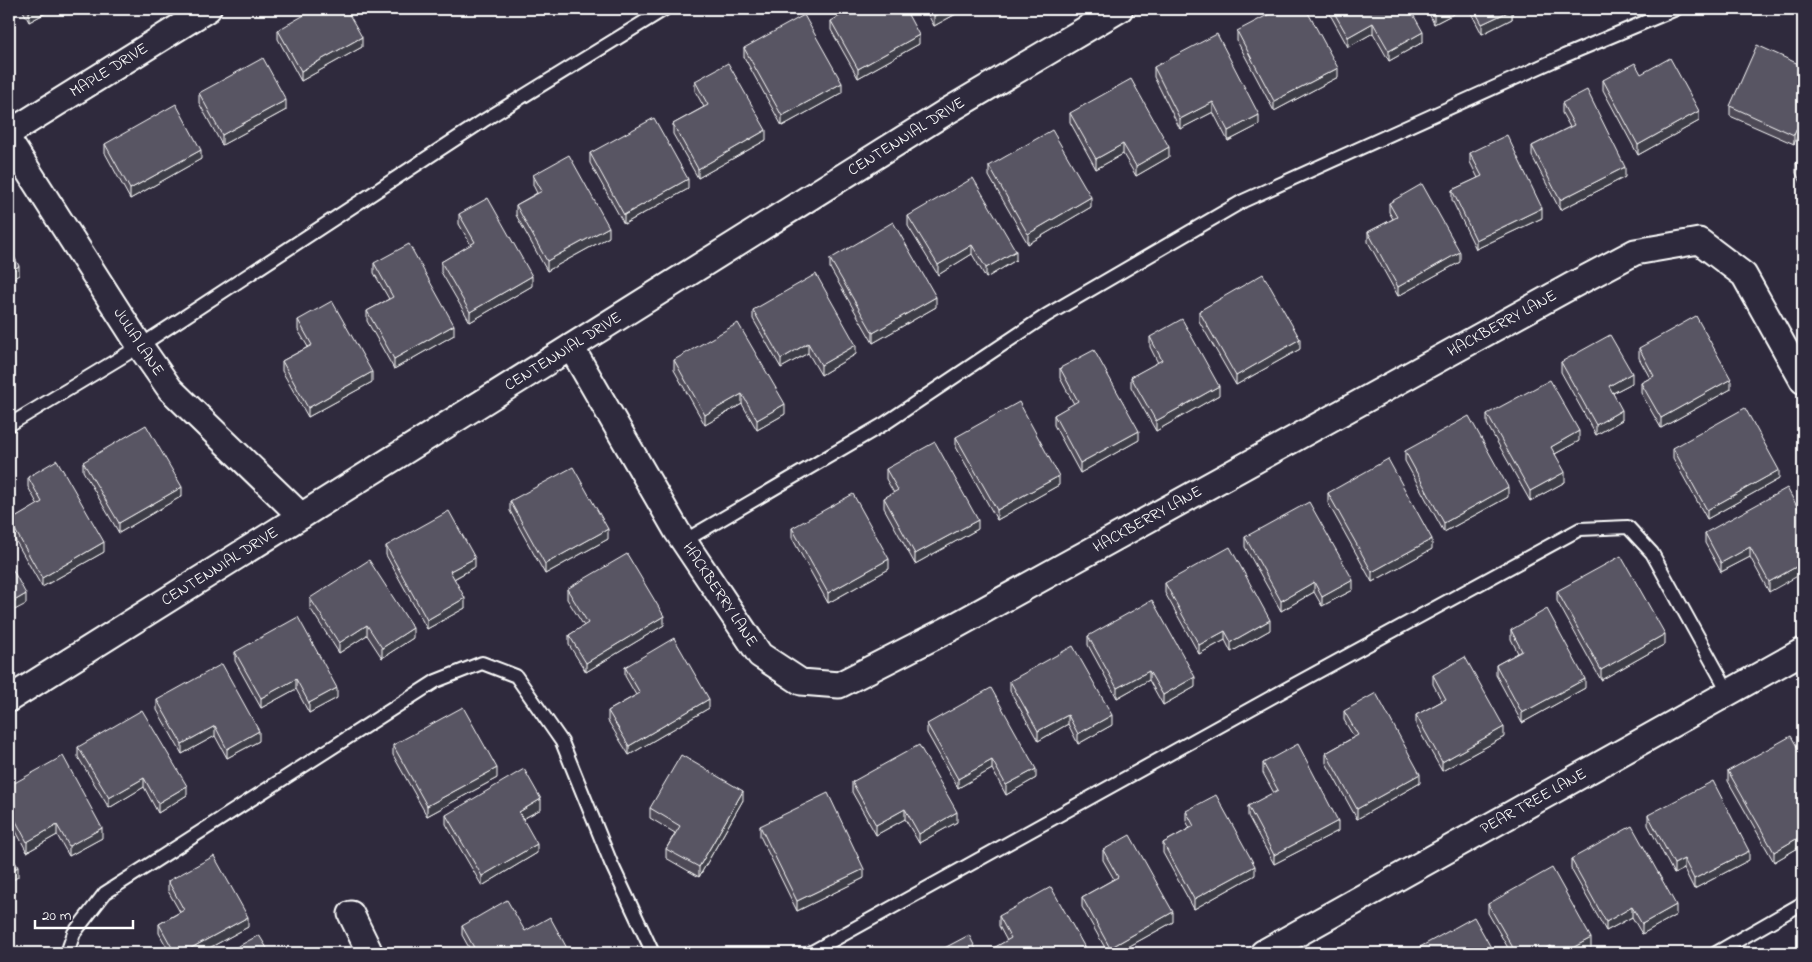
<svg xmlns="http://www.w3.org/2000/svg" width="1812" height="962" font-family="'Indie Flower',sans-serif">
  <style>
    .lines { fill: none; stroke-linecap: round; stroke-linejoin: round }
    .lane-casing { stroke: #fff; stroke-width: 16 }
    .street-casing { stroke: #fff; stroke-width: 29 }
    .lane { stroke: #2f2a3d; stroke-width: 12 }
    .street { stroke: #2f2a3d; stroke-width: 25 }
    .wall { fill: #4d4956; stroke: #fff }
    .shaded-wall { fill: #3e3c46; stroke: #fff }
    .building { fill: #595564; stroke: #fff }
    .labels { text-anchor: middle; dominant-baseline: central; stroke-width: 4.5; stroke-linejoin: round; paint-order: stroke }
    .street-label { font-size: 16px; fill: #fff; stroke: #2f2a3d }
  </style>
  <rect width="100%" height="100%" fill="#2f2a3d"/>
  <filter id="ink" filterUnits="userSpaceOnUse"><feTurbulence type="fractalNoise" baseFrequency=".02" numOctaves="2"/><feDisplacementMap in="SourceGraphic" scale="10" xChannelSelector="R" yChannelSelector="G"/><feConvolveMatrix kernelMatrix="1 2 1 2 8 2 1 2 1" color-interpolation-filters="sRGB"/></filter>
  <g filter="url(#ink)">
    <g class="lines">
      <defs>
        <path id="lane" d="M9,425l131,-79 343,-225 182,-112
          M684,541l200,-117 163,-109 196,-114 321,-145 112,-47
          M67,953l7,-20 31,-40 331,-212 46,-18 34,13 46,66 49,121 42,90
          M810,953l480,-266 290,-158 48,-2 24,26 77,140
          M1716,953l87,-50"/>
        <g id="street">
          <path id="s1" d="M9,133l199,-124"/>
          <path id="s2" d="M9,141l131,205 30,43 131,127"/>
          <path id="s3" d="M571,347l106,184 83,124 41,27 38,3 116,-59 616,-340 64,-34 64,-11 45,34 59,106"/>
          <path id="s4" d="M9,699l937,-587 174,-103"/>
          <path d="M351,914l19,39"/>
          <path id="s5" d="M1263,953l540,-302"/>
        </g>
      </defs>
      <use href="#lane" class="lane-casing"/>
      <use href="#street" class="street-casing"/>
      <use href="#lane" class="lane"/>
      <use href="#street" class="street"/>
    </g>
    <path class="wall" d="M22,9h31l-24,13z
      M380,9h13l-5,6z
      M925,9h40l-31,17z
      M1327,9h83l13,33 -34,19 -16,-28 -25,14z
      M1427,9h36l-29,15z
      M1469,9h43v10l-30,15z
      M831,21l88,23 -61,34 -27,-48z
      M278,30l84,17 -61,34 -23,-42z
      M1237,31l101,46 -64,34 -37,-70z
      M744,48l98,45 -60,33 -38,-69z
      M1803,66l-9,78 -64,-28v-10z
      M1154,67l105,58 -31,16 -15,-29 -33,17 -26,-52z
      M1641,74l58,47 -61,34 -35,-65v-10z
      M695,81l71,59 -68,38 -25,-44v-10l31,-17 -9,-16z
      M199,93l87,17 -64,35 -23,-42z
      M1562,103l63,74 -65,33 -28,-54v-10l38,-19 -8,-14z
      M1070,113l99,44 -33,19 -13,-22 -27,15 -26,-47z
      M105,144l96,15 -71,40 -25,-46z
      M590,153l98,36 -64,35 -34,-61z
      M1470,153l72,65 -66,31 -24,-49v-10l26,-12 -8,-16z
      M1803,159v27l-7,-13v-10z
      M989,166l102,41 -63,37 -39,-68z
      M533,175l76,62 -62,34 -31,-56v-10l21,-12 -4,-8z
      M1389,203l71,59 -62,34 -30,-54v-10l25,-13 -4,-7z
      M459,214l73,72 -62,36 -29,-50v-10l30,-17 -12,-21z
      M908,216l108,44 -30,18 -14,-24 -34,21 -30,-49z
      M830,259l106,48 -63,36 -43,-75z
      M374,263l80,72 -60,34 -27,-48v-10l22,-12 -15,-26z
      M753,310l103,44 -35,21 -13,-22 -27,15 -28,-49z
      M1199,311l101,38 -64,36 -37,-64z
      M298,320l74,62 -64,35 -26,-46v-10l26,-14 -10,-17z
      M1150,337l69,58 -63,36 -25,-44v-10l27,-14 -8,-16z
      M1639,348l92,41 -70,39 -20,-35v-10l9,-5 -11,-20z
      M674,360l111,54 -28,16 -15,-26 -37,21 -31,-55z
      M1561,362l71,21 -19,10 9,27 -26,15 -35,-63z
      M1060,368l79,72 -59,33 -26,-48v-10l20,-11 -14,-26z
      M1487,414l92,27 -24,13 10,28 -35,19 -43,-77z
      M956,437l103,48 -62,35 -41,-73z
      M1673,448l106,31 -72,40 -34,-61z
      M1405,451l103,46 -64,35 -39,-71z
      M83,462l99,34 -63,37 -36,-62z
      M886,469l92,60 -63,35 -31,-56v-10l10,-5 -8,-14z
      M28,477l76,75 -62,35 -32,-56v-10l28,-16 -10,-18z
      M1328,493l104,56 -60,33 -44,-79z
      M510,501l98,38 -63,35 -35,-63z
      M1803,517l-34,75 -19,-35 -29,15 -16,-29v-10z
      M792,528l97,41 -61,34 -36,-65z
      M1245,537l108,53 -31,16 -8,-14 -33,19 -36,-64z
      M386,546l89,21 -21,12 11,29 -38,21 -41,-74z
      M1165,583l105,47 -39,22 -6,-12 -26,14 -34,-61z
      M567,589l97,36 -78,47 -17,-27v-10l15,-9 -17,-27z
      M1557,591l108,53 -64,36 -44,-79z
      M310,598l103,40 -31,20 -15,-23 -28,18 -29,-45z
      M1511,630l74,58 -63,35 -26,-48v-10l22,-12 -7,-14z
      M1088,636l107,51 -32,18 -14,-25 -32,18 -29,-53z
      M235,652l102,46 -28,15 -13,-24 -35,19 -26,-47z
      M625,667l84,41 -80,47 -21,-34v-10l28,-16 -11,-19z
      M1433,675l71,62 -62,34 -26,-46v-10l26,-14 -9,-17z
      M1010,681l102,44 -34,19 -10,-20 -30,17 -28,-50z
      M157,700l102,41 -32,17 -12,-22 -33,18 -25,-44z
      M1344,711l76,72 -63,36 -31,-56v-10l28,-16 -10,-17z
      M927,724l109,54 -30,17 -14,-26 -34,19 -31,-55z
      M393,745l104,33 -70,38 -34,-61z
      M78,747l109,48 -29,18 -14,-26 -35,21 -31,-51z
      M1803,757v88l-29,17 -46,-81v-10z
      M1263,763l75,68 -64,33 -26,-48v-10l26,-13 -11,-20z
      M852,782l105,40 -38,21 -14,-24 -29,16 -24,-43z
      M9,786l93,52 -33,18 -12,-21 -30,17 -18,-34z
      M743,800l-44,77 -33,-19v-9l9,-16 -25,-15v-10z
      M541,809l-18,10 14,34 -55,33 -36,-62v-9z
      M1186,811l69,64 -61,34 -31,-56v-10l27,-15 -4,-7z
      M1648,815l101,45 -55,29 -10,-20 -10,5 -26,-49z
      M760,826l104,52 -67,33 -37,-75z
      M1103,850l70,72 -56,31h-9l-26,-46v-10l32,-18 -11,-19z
      M1571,859l105,56 -34,19 -10,-17 -26,14 -35,-62z
      M168,881l80,46 -48,26h-30l-11,-20v-9l21,-12 -12,-21z
      M1488,904l103,44 -10,5h-70l-23,-40z
      M999,916l89,37h-96v-4l15,-8 -8,-15z
      M462,926l63,5 43,22h-96l-10,-18z"/>
    <path class="shaded-wall" d="M36,9h17l-24,13v-10z
      M388,9h5l-5,6z
      M948,9h17l-31,17v-10z
      M1444,9h19l-29,15v-10z
      M1512,10v9l-30,15v-10z
      M1373,23v10l-25,14v-10z
      M1423,32v10l-34,19v-10z
      M919,35v9l-61,34v-9z
      M362,37v10l-61,34v-10z
      M1338,68v9l-64,34v-10z
      M842,83v10l-60,33v-10z
      M286,100v10l-64,35v-10z
      M1213,102v10l-33,17v-10z
      M1699,111v10l-61,34v-10z
      M1259,115v10l-31,16v-10z
      M1803,115v10l-9,19v-9z
      M766,130v10l-68,38v-9z
      M1123,144v10l-27,15v-10z
      M1169,147v10l-33,19v-10z
      M201,150v9l-71,40v-10z
      M1625,167v10l-65,33v-10z
      M688,179v10l-64,35v-9z
      M1091,197v10l-63,37v-10z
      M1542,208v10l-66,31v-9z
      M609,227v10l-62,34v-10z
      M972,245v9l-34,21v-10z
      M1016,251v9l-30,18v-10z
      M1460,252v10l-62,34v-9z
      M19,266v9l-10,6v-9z
      M532,276v10l-62,36v-10z
      M936,297v10l-63,36v-10z
      M454,325v10l-60,34v-10z
      M1300,339v10l-64,36v-9z
      M808,343v10l-27,15v-9z
      M856,345v9l-35,21v-10z
      M372,372v10l-64,35v-9z
      M1632,373v10l-23,12v-9z
      M1731,379v10l-70,39v-10z
      M1219,386v9l-63,36v-10z
      M742,394v10l-37,21v-10z
      M785,404v10l-28,16v-10z
      M1622,410v10l-26,15v-10z
      M1139,431v9l-59,33v-10z
      M1579,431v10l-28,15v-9z
      M1779,470v9l-72,40v-9z
      M1565,472v10l-35,19v-10z
      M1059,476v9l-62,35v-10z
      M182,487v9l-63,37v-10z
      M1508,487v10l-64,35v-9z
      M978,520v9l-63,35v-10z
      M608,529v10l-63,35v-10z
      M1432,539v10l-60,33v-10z
      M104,542v10l-62,35v-9z
      M1750,547v10l-29,15v-9z
      M475,558v9l-25,14v-10z
      M889,559v10l-61,34v-10z
      M1803,563v10l-34,19v-10z
      M1353,580v10l-31,16v-9z
      M1314,582v10l-33,19v-10z
      M26,594v10l-17,9v-9z
      M465,598v10l-38,21v-9z
      M664,616v9l-78,47v-9z
      M1270,620v10l-39,22v-10z
      M367,625v10l-28,18v-10z
      M413,628v10l-31,20v-10z
      M1225,631v9l-26,14v-9z
      M1665,634v10l-64,36v-10z
      M1149,671v9l-32,18v-10z
      M1195,677v10l-32,18v-10z
      M296,679v10l-35,19v-10z
      M1585,679v9l-63,35v-10z
      M337,688v10l-28,15v-10z
      M709,699v9l-80,47v-9z
      M1068,715v9l-30,17v-10z
      M1112,715v10l-34,19v-10z
      M215,726v10l-33,18v-10z
      M1504,727v10l-62,34v-9z
      M259,731v10l-32,17v-9z
      M992,760v9l-34,19v-9z
      M497,768v10l-70,38v-10z
      M1036,769v9l-30,17v-10z
      M1420,774v9l-63,36v-10z
      M144,778v9l-35,21v-10z
      M187,786v9l-29,18v-10z
      M743,791v9l-44,77v-10z
      M541,799v10l-22,12v-9z
      M905,809v10l-29,16v-10z
      M957,812v10l-38,21v-9z
      M1338,821v10l-64,33v-9z
      M57,825v10l-30,17v-10z
      M102,828v10l-33,18v-10z
      M1803,835v10l-29,17v-10z
      M537,844v9l-55,33v-10z
      M1749,851v9l-55,29v-10z
      M1684,859v10l-10,5v-10z
      M1255,866v9l-61,34v-10z
      M18,867v10l-9,5v-10z
      M864,869v9l-67,33v-10z
      M1676,905v10l-34,19v-10z
      M1632,907v10l-26,14v-9z
      M1173,912v10l-56,31h-7v-5z
      M248,917v10l-48,26h-18z
      M1591,938v10l-10,5h-18z
      M1550,946v7h-13z"/>
    <path class="building" d="M27,9h9l-7,3z
      M315,9h31l16,28 -61,34 -23,-41z
      M852,9h53l14,26 -61,34 -27,-48z
      M930,9h18l-14,7z
      M1279,9h27l32,59 -64,33 -37,-70z
      M1332,9h78l13,23 -34,19 -16,-28 -25,14z
      M1432,9h12l-10,5z
      M1474,9h38v1l-30,14z
      M804,15l38,68 -60,33 -38,-68z
      M1217,34l42,81 -31,16 -15,-29 -33,17 -26,-52z
      M1757,45l46,21v49l-9,20 -64,-29z
      M263,58l23,42 -64,35 -23,-42z
      M1670,58l29,53 -61,34 -35,-65 32,-17 6,11z
      M728,63l38,67 -68,39 -25,-45 35,-19 -13,-24z
      M1131,79l38,68 -33,19 -13,-22 -27,15 -26,-46z
      M1587,90l38,77 -65,33 -28,-54 42,-21 -12,-22z
      M176,104l25,46 -71,39 -25,-45z
      M654,118l34,61 -64,36 -34,-62z
      M1052,130l39,67 -63,37 -39,-68z
      M1507,135l35,73 -66,32 -24,-50 30,-14 -12,-23z
      M569,155l40,72 -62,34 -31,-56 26,-14 -9,-16z
      M1803,159v18l-7,-14z
      M973,178l43,73 -30,17 -14,-23 -34,20 -30,-49z
      M1422,184l38,68 -62,35 -30,-55 29,-15 -8,-14z
      M488,198l44,78 -62,36 -29,-50 34,-20 -16,-28z
      M893,222l43,75 -63,36 -43,-74z
      M409,244l45,81 -60,34 -27,-48 26,-14 -19,-34z
      M9,247l10,19 -10,6z
      M816,274l40,71 -35,20 -13,-22 -27,16 -28,-49z
      M1263,274l37,65 -64,37 -37,-65z
      M332,301l40,71 -64,36 -26,-47 30,-16 -14,-25z
      M1696,316l35,63 -70,39 -20,-35 13,-7 -15,-28z
      M1182,319l37,67 -63,35 -25,-44 31,-17 -12,-23z
      M738,323l47,81 -28,16 -15,-26 -37,21 -31,-55z
      M1610,335l22,38 -23,13 13,24 -26,15 -35,-63z
      M1094,350l45,81 -59,32 -26,-48 24,-14 -18,-33z
      M1550,380l29,51 -28,16 14,25 -35,19 -43,-77z
      M1019,402l40,74 -62,34 -41,-73z
      M1745,408l34,62 -72,40 -34,-62z
      M1469,416l39,71 -64,36 -39,-72z
      M146,425l36,62 -63,36 -36,-61z
      M935,442l43,78 -63,34 -31,-56 14,-8 -12,-21z
      M1388,459l44,80 -60,33 -44,-79z
      M57,460l47,82 -62,36 -32,-57 32,-19 -14,-25z
      M573,467l35,62 -63,35 -35,-63z
      M1787,488l16,29v46l-34,19 -19,-35 -29,16 -16,-30z
      M853,494l36,65 -61,34 -36,-65z
      M1309,502l44,78 -31,17 -8,-15 -33,19 -36,-64z
      M449,511l26,47 -25,13 15,27 -38,22 -41,-74z
      M1230,547l40,73 -39,22 -6,-11 -26,14 -34,-62z
      M627,554l37,62 -78,47 -17,-28 19,-12 -21,-34z
      M1621,556l44,78 -64,36 -44,-79z
      M369,560l44,68 -31,20 -15,-23 -28,18 -29,-45z
      M9,563l17,31 -17,10z
      M1152,600l43,77 -32,18 -14,-24 -32,17 -29,-52z
      M1547,609l38,70 -63,34 -26,-48 26,-14 -11,-21z
      M298,617l39,71 -28,15 -13,-24 -35,19 -26,-46z
      M674,638l35,61 -80,47 -21,-35 32,-18 -15,-26z
      M1073,646l39,69 -34,19 -10,-19 -30,16 -28,-50z
      M1465,657l39,70 -62,35 -26,-47 30,-16 -13,-24z
      M222,664l37,67 -32,18 -12,-23 -33,18 -25,-44z
      M991,688l45,81 -30,16 -14,-25 -34,19 -31,-55z
      M1376,693l44,81 -63,35 -31,-56 32,-18 -14,-24z
      M463,707l34,61 -70,38 -34,-61z
      M142,710l45,76 -29,17 -14,-25 -35,20 -31,-51z
      M1791,736l12,21v78l-29,17 -46,-81z
      M1298,744l40,77 -64,34 -26,-49 30,-16 -15,-27z
      M919,745l38,67 -38,22 -14,-25 -29,16 -24,-43z
      M681,755l62,36 -44,76 -33,-18 14,-23 -30,-18z
      M63,756l39,72 -33,18 -12,-21 -30,17 -18,-34v-22z
      M524,769l17,30 -22,13 18,32 -55,32 -36,-61z
      M1713,781l36,70 -55,28 -10,-20 -10,5 -26,-49z
      M828,793l36,76 -67,32 -37,-75z
      M1216,795l39,71 -61,33 -31,-56 31,-17 -8,-15z
      M1632,826l44,79 -34,19 -10,-17 -26,15 -35,-63z
      M1130,835l43,77 -63,36 -28,-51 36,-20 -15,-27z
      M9,851l9,16 -9,5z
      M214,856l34,61 -66,36h-7l-16,-29 25,-14 -16,-29z
      M1552,868l39,70 -28,15h-9l-4,-7 -13,7h-21l-28,-49z
      M1051,887l37,66h-93l-3,-4 19,-11 -12,-22z
      M507,900l18,31 25,-14 18,33 -5,3h-86l-15,-27z
      M1474,917l20,36h-82l-1,-1z
      M259,935l11,18h-44z
      M969,935l9,18h-43z"/>
  </g>
  <g class="labels">
    <g class="street-label">
      <text stroke="none"><textPath href="#s1" startOffset="118">MAPLE DRIVE</textPath></text>
      <text stroke="none"><textPath href="#s4" startOffset="1059">CENTENNIAL DRIVE</textPath></text>
      <text stroke="none"><textPath href="#s3" startOffset="1204">HACKBERRY LANE</textPath></text>
      <text stroke="none"><textPath href="#s2" startOffset="239">JULIA LANE</textPath></text>
      <text stroke="none"><textPath href="#s4" startOffset="654">CENTENNIAL DRIVE</textPath></text>
      <text stroke="none"><textPath href="#s3" startOffset="799">HACKBERRY LANE</textPath></text>
      <text stroke="none"><textPath href="#s4" startOffset="249">CENTENNIAL DRIVE</textPath></text>
      <text stroke="none"><textPath href="#s3" startOffset="289">HACKBERRY LANE</textPath></text>
      <text stroke="none"><textPath href="#s5" startOffset="310">PEAR TREE LANE</textPath></text>
    </g>
  </g>
  <rect width="1812" height="962" fill="none" stroke="#2f2a3d" stroke-width="30"/>
  <rect x="15" y="15" width="1782" height="932" fill="none" stroke="#fff" stroke-width="2" filter="url(#ink)"/>
  <path d="M35 920v8h98v-8" fill="none" stroke="#ffffff" stroke-width="2.5"/>
  <text x="42" y="920" font-size="15" fill="#ffffff" stroke="#2f2a3d" stroke-width="4" paint-order="stroke">20 m</text>
</svg>
